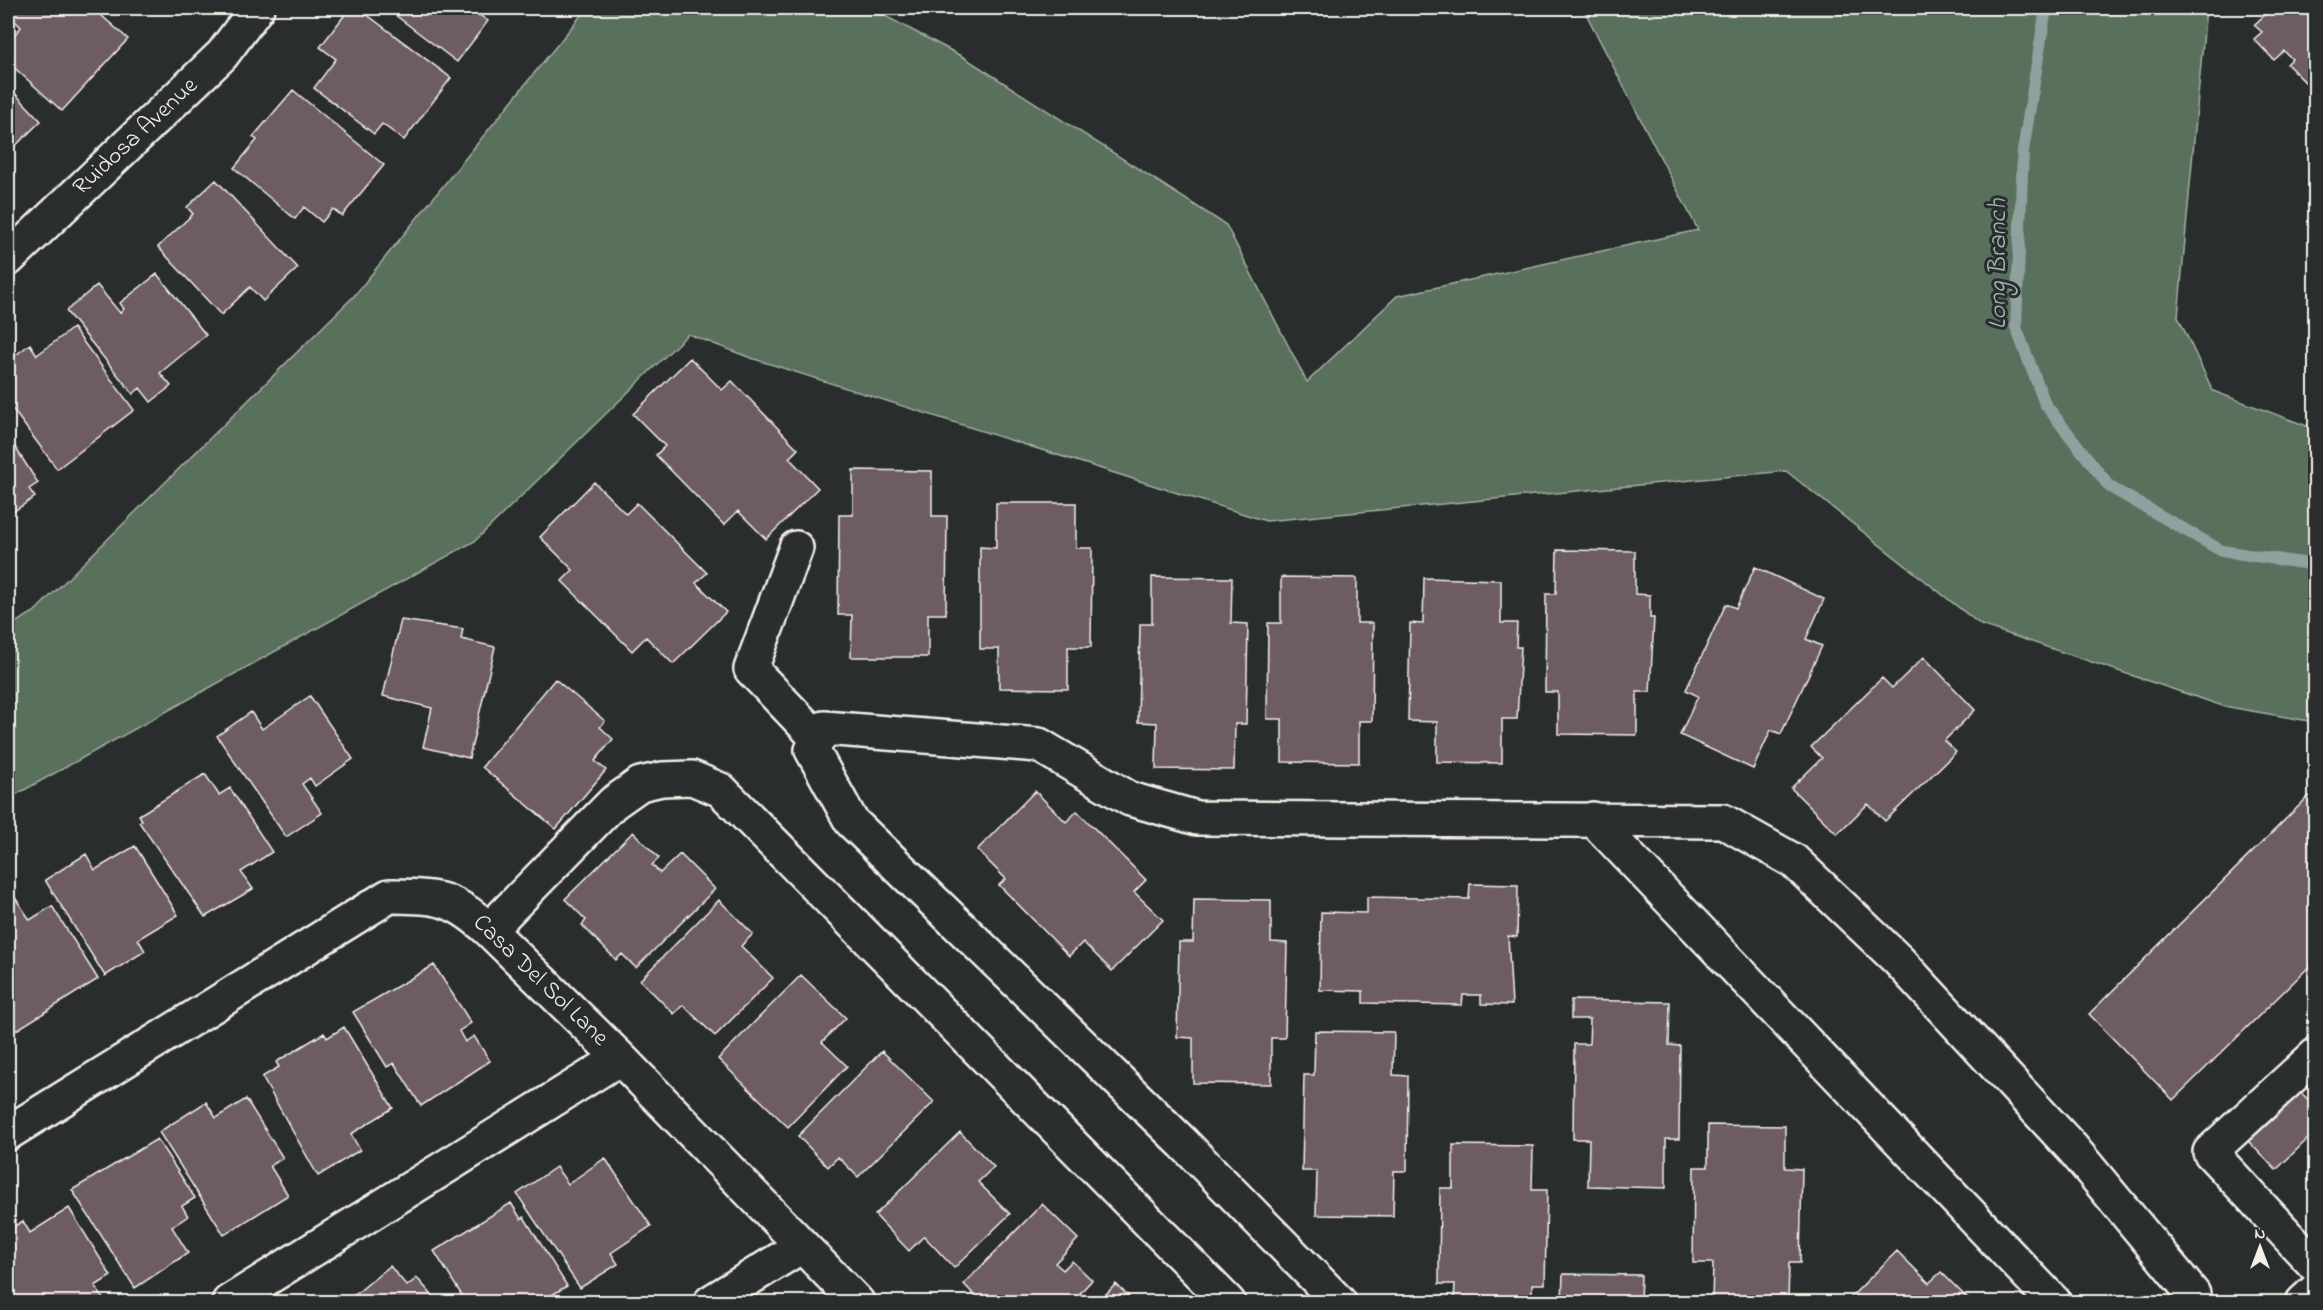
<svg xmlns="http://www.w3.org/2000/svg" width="2323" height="1310" font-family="'Indie Flower',sans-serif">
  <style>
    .green { fill: #59705c; stroke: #a6b0a2; stroke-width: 1.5 }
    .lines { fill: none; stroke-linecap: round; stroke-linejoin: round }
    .stream { stroke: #90a19f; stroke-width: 12 }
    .building { fill: #6e5c64; stroke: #f4f1e8; stroke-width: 1.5 }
    .minor-casing { stroke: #f4f1e8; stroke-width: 38 }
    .major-casing { stroke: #f4f1e8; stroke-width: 38 }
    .minor { stroke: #2a2d2e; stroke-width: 33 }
    .major { stroke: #2a2d2e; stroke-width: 33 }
    .labels { text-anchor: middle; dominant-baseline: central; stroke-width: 6; stroke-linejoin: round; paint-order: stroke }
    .street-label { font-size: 24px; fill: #f4f1e8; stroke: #2a2d2e }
    .water-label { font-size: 26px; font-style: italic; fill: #a9b5b2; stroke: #2a2d2e }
  </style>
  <rect width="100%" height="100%" fill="#2a2d2e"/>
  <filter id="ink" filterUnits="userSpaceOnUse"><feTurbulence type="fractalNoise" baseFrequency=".0167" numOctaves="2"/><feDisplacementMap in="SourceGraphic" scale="12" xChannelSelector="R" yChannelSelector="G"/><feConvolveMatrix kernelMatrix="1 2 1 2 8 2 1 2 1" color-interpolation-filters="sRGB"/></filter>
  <g filter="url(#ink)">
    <path class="green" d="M587,8h283l95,50 261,167 81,157 90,-86 301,-66 -115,-222h623l-28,309 35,74 102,38v293l-92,-16 -242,-81 -195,-154 -520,50 -515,-163 -63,-24 -213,207 -467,258v-172l26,-15 320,-316z"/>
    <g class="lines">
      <path class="stream" d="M2046,8l-23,143 -7,176 29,77 65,83 112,64 94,14"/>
    </g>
    <path class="building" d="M8,8h85l35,31 -66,72 -54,-49v-20l13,-15 -13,-13z
      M350,8h8l93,70 -47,62 -22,-16 -8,10 -60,-46 22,-29 -16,-12z
      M386,8h88l-2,2 16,11 -31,41z
      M2272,8h44v75l-5,-5 -4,6 -20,-20 5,-5 -8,-8 -10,9 -20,-21 8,-7 -8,-7z
      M8,86l33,35 -33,32z
      M293,90l91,75 -42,51 -9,-7 -11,13 -18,-15 -9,12 -61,-51 23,-28 -4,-3z
      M216,180l82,88 -35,33 -13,-14 -29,28 -63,-68 35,-33 -6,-7z
      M157,274l49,61 -46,38 11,13 -20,16 -11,-14 -7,6 -67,-83 31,-26 23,28 4,-4 -4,-6z
      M73,328l61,82 -77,59 -49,-66v-42l22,-17 7,11z
      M690,358l32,32 10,-9 66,68 -9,9 29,30 -52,51 -28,-28 -14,14 -68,-70 9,-9 -32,-32z
      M8,436l30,47 -9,6 6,8 -27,18z
      M853,470l79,1v45h15l-1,98h-18v43h-77l1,-42h-14l1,-100h14z
      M594,482l32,32 11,-11 70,70 -11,10 30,29 -53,52 -27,-27 -14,14 -70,-70 11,-11 -33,-33z
      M996,503h80v45h16l-1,99h-23v42l-69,-1v-39h-19v-102l16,1z
      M1557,550l78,1v43l15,1v23h4l-4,74h-13v43l-79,-1v-42h-13l1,-98h10z
      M1755,567l69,32 -18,40 16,7 -41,88 -10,-4 -18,39 -73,-34 18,-39 -12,-6 40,-86 10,4z
      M1152,577l80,1 -1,45 17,1 -2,100h-11l-1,46 -78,-1 1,-46 -19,-1 2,-98h12z
      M1281,577l76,1v45h16l-1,98h-13v42l-77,-1v-43h-15l1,-96h13z
      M1424,578l77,2v43h16l-1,24h5l-4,72h-15v44l-65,-1v-40l-29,-1 2,-98 13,1z
      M401,620l62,9 -2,10 34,8 -26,111 -46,-11 9,-39 -49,-12z
      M1924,657l51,53 -31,31 12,11 -71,69 -17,-17 -31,30 -46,-46 31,-30 -11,-11 71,-69 10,10z
      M555,679l50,42 -5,6 13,12 -18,22 11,9 -50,59 -74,-62z
      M310,696l43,63 -38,27 -5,-8 -8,6 20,29 -36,24 -69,-101 34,-24 11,17z
      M205,774l14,21 11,-7 42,64 -31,20 12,17 -48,28 -66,-95 3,-2 -3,-5z
      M1035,791l31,31 11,-11 69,69 -12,12 29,28 -51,51 -29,-29 -14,14 -70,-71 7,-6 -29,-29z
      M2309,796h7v164l-143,140 -84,-86z
      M633,832l26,26 -7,7 8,8 20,-19 35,35 -79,79 -14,-14 -6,6 -34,-35 4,-5 -21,-21z
      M135,846l43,69 -40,24 7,12 -40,25 -60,-96 41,-26 9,16z
      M1470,884l48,1 -1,52 -9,-1 4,69 -31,-1v-9h-18l-1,10 -99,-2v-12l-43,-1 1,-78 46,1v-16l102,2z
      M12,893l18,27 22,-14 46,73 -83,52 -7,-12v-123z
      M1194,899l77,1v42l16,1 -2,95h-14v46l-78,-1v-45l-16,-1 2,-95h14z
      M719,900l34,34 -12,12 32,32 -58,58 -32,-31 -9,9 -34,-34z
      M434,965l37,58 -12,8 6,11 9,-6 16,25 -69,45 -27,-43 -7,4 -34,-55z
      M801,975l45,43 -24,24 25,24 -59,61 -70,-68z
      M1571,1000l99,2 -1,43 11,1 -1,93h-13v49l-78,-2 1,-47h-16l1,-95h15l1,-25h-19z
      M344,1027l49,81 -42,26 9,16 -42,26 -56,-99 17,-10 -3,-5 48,-29 3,5z
      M1315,1031l79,1 -1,43 15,1 -1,95h-13l-1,45 -77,-1 1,-44h-15l2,-96h10z
      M882,1051l52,51 -76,75 -20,-20 -10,10 -30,-31z
      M2297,1089l19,18v24l-40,39 -30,-31z
      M246,1099l37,59 -13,8 18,29 -64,40 -65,-103 47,-30 10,16z
      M1708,1125l77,1v42l17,1 -2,94h-11l-1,39h-76l1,-39h-20l1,-96h14z
      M960,1132l34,35 -16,15 32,32 -56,54 -30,-32 -15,15 -34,-36z
      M157,1139l38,59 -13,8 6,10 -16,11 16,26 -53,35 -63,-98z
      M1453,1145l80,1 -1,44h15l-2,94h-13v18h-78l1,-18h-16l1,-96h13z
      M605,1158l46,68 -40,27 7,11 -38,24 -63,-94 39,-27 12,17z
      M511,1203l10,16 3,-2 43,69 -27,16h-74l-32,-51z
      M1042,1204l36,35 -23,24 8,7 9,-9 20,19 -12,13 4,4 -6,5h-103l3,-3 -14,-15z
      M69,1208l42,68 -16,10 10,16h-90l-7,-12v-60l15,-9 7,12z
      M1897,1251l32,32 12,-11 30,30h-125z
      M390,1266l17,20 10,-8 21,24h-92z
      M1563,1274l78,1 -1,27h-78z
      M1116,1284l18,18h-36z"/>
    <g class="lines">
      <defs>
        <path id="minor" d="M8,259l214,-204 35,-47
          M796,548l-45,121 67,70
          M1593,819l461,483
          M489,930l124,-127 27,-19 22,-5 30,-1 29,12 507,512
          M2316,1055l-106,97 106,114
          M8,1133l381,-237c48,1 63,0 100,34l131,128 237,244
          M229,1302l391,-244
          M711,1302l89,-55
          M1339,1302l-156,-159 -332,-322 -39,-71 12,-22 215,17 91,54 67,19 526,3 71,40 104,99 175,189 120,145"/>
        <path id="major" d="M2303,1302l13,-12"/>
      </defs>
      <use href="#minor" class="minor-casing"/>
      <use href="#major" class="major-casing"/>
      <use href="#minor" class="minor"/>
      <use href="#major" class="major"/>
    </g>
  </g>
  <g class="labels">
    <g class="street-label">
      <text transform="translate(136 137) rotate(-43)">Ruidosa Avenue</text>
      <text transform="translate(540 981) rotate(44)">Casa Del Sol Lane</text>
    </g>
    <g class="water-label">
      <text transform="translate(1999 264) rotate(-90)">Long Branch</text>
    </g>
  </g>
  <rect width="2323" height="1310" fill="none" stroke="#2a2d2e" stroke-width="30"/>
  <rect x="15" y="15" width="2293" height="1280" fill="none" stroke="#f4f1e8" stroke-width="2" filter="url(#ink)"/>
  <g transform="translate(2260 1247)" stroke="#2a2d2e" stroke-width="4.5" paint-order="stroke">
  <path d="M0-4.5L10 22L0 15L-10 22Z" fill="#f4f1e8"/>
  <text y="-9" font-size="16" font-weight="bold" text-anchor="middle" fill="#f4f1e8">N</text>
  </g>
</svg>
